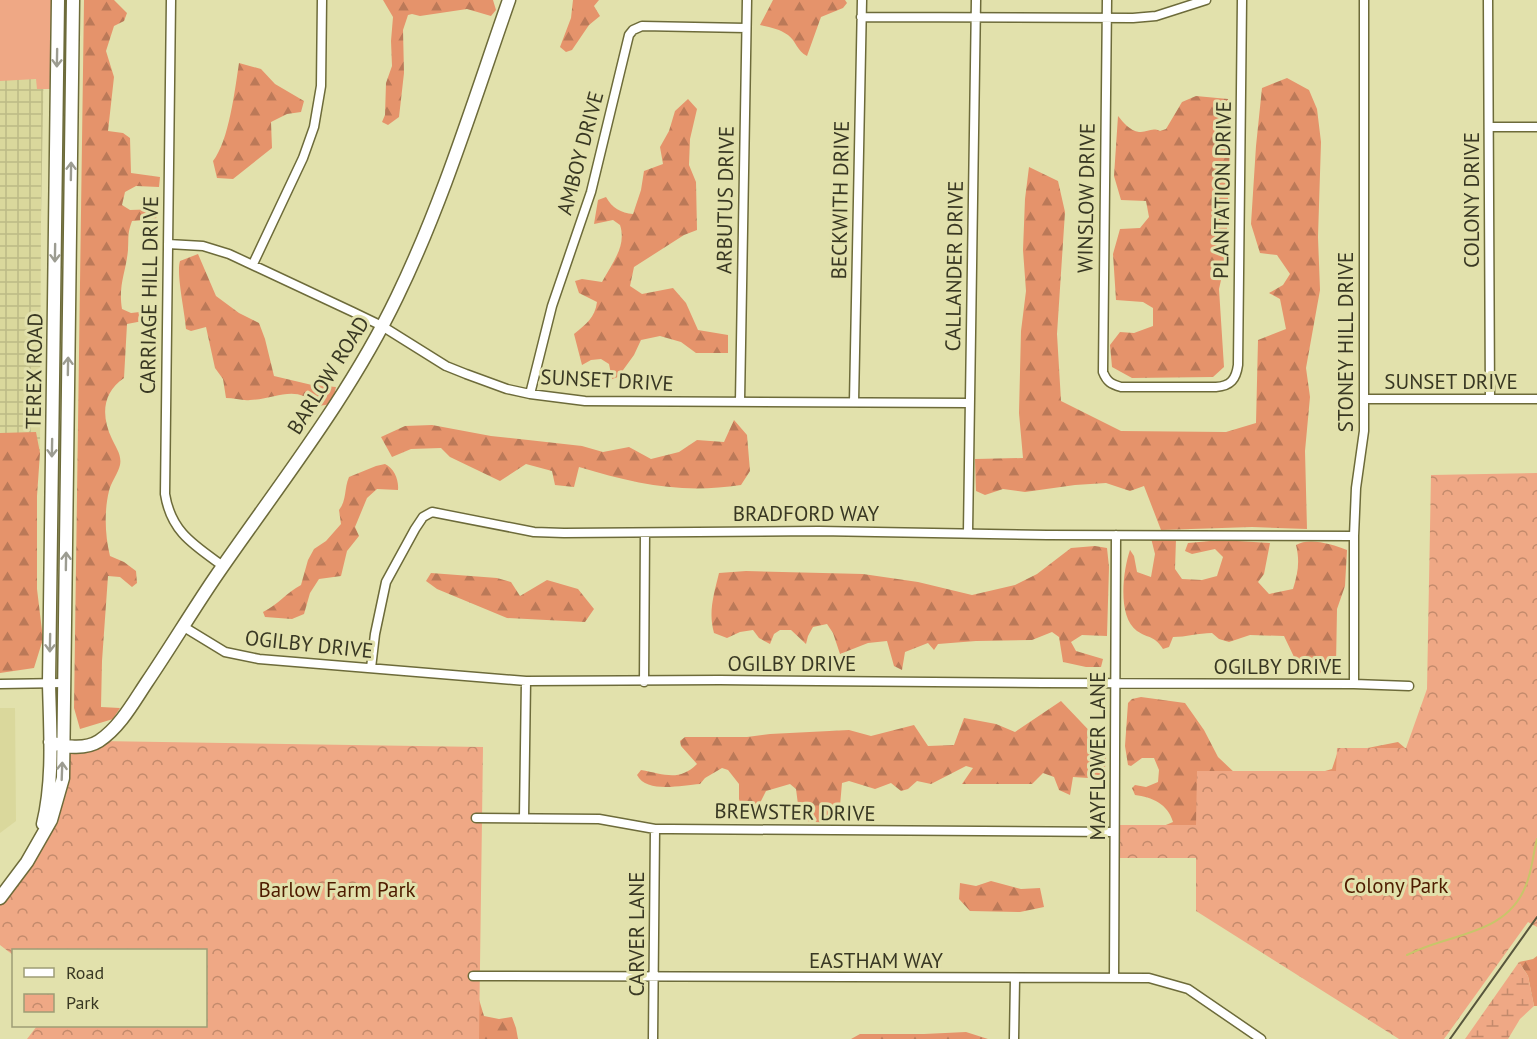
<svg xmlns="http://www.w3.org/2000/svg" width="1537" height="1039" font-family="'PT Sans',sans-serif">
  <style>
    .built { fill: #dad89c }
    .industrial { fill: url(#industrial-grid) }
    .green { fill: #efa885 }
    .forest { fill: url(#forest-firs) }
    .wetland { fill: url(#wetland-marsh) }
    .park { fill: url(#park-crowns) }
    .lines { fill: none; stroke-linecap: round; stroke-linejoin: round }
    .stream { stroke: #c8c56a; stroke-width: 2 }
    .street-casing { stroke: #6d6b3a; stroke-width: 11 }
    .secondary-casing { stroke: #6d6b3a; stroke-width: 15 }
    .street { stroke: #fff; stroke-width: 8 }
    .secondary { stroke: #fff; stroke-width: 12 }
    .rail { stroke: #57563c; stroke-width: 2 }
    .oneway { stroke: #9c9c91 }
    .labels { text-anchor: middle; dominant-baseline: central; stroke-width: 6; stroke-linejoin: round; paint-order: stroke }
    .street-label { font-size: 21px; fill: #393823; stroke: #e2e1ac }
    .park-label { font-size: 21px; fill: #4e1c00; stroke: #e2e1ac }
  </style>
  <defs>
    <pattern id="industrial-grid" width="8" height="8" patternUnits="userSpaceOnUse" patternTransform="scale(1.5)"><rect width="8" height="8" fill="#dad89c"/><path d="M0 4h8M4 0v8" fill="none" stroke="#bcba86"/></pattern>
    <pattern id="forest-firs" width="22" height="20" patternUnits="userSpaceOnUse" patternTransform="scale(1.5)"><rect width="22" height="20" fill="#e5936b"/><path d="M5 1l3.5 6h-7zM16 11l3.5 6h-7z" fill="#bb7958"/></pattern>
    <pattern id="wetland-marsh" width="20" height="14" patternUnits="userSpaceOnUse" patternTransform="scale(1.5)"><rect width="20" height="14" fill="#efa885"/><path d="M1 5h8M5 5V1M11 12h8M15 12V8" fill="none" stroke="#c38a6c"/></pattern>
    <pattern id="park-crowns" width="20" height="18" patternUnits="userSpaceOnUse" patternTransform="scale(1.5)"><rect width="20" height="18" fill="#efa885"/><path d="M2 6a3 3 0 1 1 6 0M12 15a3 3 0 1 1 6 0" fill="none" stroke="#c38a6c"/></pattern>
  </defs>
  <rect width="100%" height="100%" fill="#e2e1ac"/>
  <path class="built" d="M0,708h15l1,113 -16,12z"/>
  <path class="industrial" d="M0,0h45l-4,218 -1,235h-40z"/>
  <path class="green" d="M0,0h55l-3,89h-15l-1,-10 -36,2z"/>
  <path class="forest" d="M84,0h30l13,13 -3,8 -10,5 -8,25 8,26 -6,54 15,2 7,5 1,35 29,4 -1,10 -23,-1 -11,6 -3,13 8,5 28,-1 -2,10 -24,2c-5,14 -3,16 -4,29 -2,22 -10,35 -6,59l9,4 18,-2 -1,9 -21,4 -3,54c-22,15 -23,38 -12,61 4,9 10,16 8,26 -2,9 -9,17 -11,26 -5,20 -4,45 1,65l14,6 12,9 1,12 -5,4 -12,-10 -12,-1 -6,85 -1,46 19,1 -7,11 -33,10 -6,-21z
    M383,0h110l3,10 -5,6 -24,-7 -47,7 -8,-2 -4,1 -5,15 1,43 -5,44 -11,8 -6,-3 3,-7 1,-32 6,-17 -1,-25 2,-24z
    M573,0h26l-5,6 6,10 -11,9 -17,25 -6,2 -6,-5 11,-29z
    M773,0h72l2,3 -4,5 -22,9 -14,39c-10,-5 -11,-15 -19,-21 -8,-6 -18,-8 -28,-10z
    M239,63l22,6 14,15 29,17 -3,11 -14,2 -16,8 1,26 -39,31 -16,-1 -4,-17c16,-20 22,-72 26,-98z
    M1287,78l22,12 8,19 4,33 -3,95 2,53 -14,78 4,29 -5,54 2,78 -55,-2 -91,3 -17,-44 -14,5 -24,-8 -31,2 -50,7 -22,-3 -18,6 -9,-4 -1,-32 48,-1 -4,-45 2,-82 5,-40 -3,-41 2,-51 4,-32 29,14 7,31 -8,122 4,67 60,30 105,1 30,-9 2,-83 28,-11 -6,-30 -11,-6 14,-8 7,-11 -13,-19 -17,-2 -9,-29 5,-78 6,-58z
    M1196,96l32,3 2,42 -4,117 -7,31 5,78 -11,10 -81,1 -20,-11 -2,-22 10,-13 14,1 19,-7v-18l-10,-6 -27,-2 -3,-46 7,-25 20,-1 9,-11 -3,-16 -25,-1 -7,-24 4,-60c5,6 12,15 21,16 8,1 12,-5 21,-1l6,-2 16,-27z
    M688,99l9,10 -7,30 -1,26 7,17 1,48 -13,5 -50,32 -4,19 12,8 31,-6 13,15 12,27 30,5v18h-32l-15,-11 -21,-6 -19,4 -7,15 -16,22 -6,2 -3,-15 -8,-5 -10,1 -9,5 -8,-31c12,-10 21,-16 23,-32l-18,-9 -4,-12 7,-2 20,3c10,-19 25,-36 18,-57l-7,-5 -19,4 4,-24 8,-3c6,11 15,16 27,17l8,-24 3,-19 19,-7 -3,-17 9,-16 6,-20z
    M198,254l18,42 23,17 20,10 6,16 9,37 38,9 24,2 -4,17 -14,2c-23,-23 -40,-7 -68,-6 -7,1 -16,-2 -24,-2l-3,-19 -8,-11 -9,-41 -15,4 -5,-2c-1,-17 -10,-55 -6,-68z
    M734,420l13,15 3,36 -9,14c-60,9 -105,-1 -162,-18l-5,20 -19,-2 -3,-14 -26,-7 -26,17 -50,-24 -9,-9 -30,1 -19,8 -11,-20 24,-11 27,-1 59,11 91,10 21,6 26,-5 22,12 28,-7 18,-12 27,2z
    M36,432l4,21 -3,43v93l6,50 -9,29 -34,5v-240z
    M385,464c9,4 14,16 13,26l-21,-1 -10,9 -12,29 4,9 -12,15 -6,25 -22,3 -9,14 -6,21 -12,5 -27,-2 -2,-5c15,-7 24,-20 38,-27l7,-25 6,-11 12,-8 15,-17 -2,-14c8,-10 5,-22 10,-33l27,-11z
    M1151,538l25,1 -1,30 7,10 20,1 15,-4 6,-19 -8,-8 -23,5 -7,-3 3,-8 33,-3 49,3 -6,31 -6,8 11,12 24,-5c5,-16 7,-28 3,-44 13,-8 36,-1 51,5l-2,36 -8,23 -1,56 -11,8 -30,-4v-10l-11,-23 -34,-1 -21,7 -10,-3 -7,-6c-14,0 -26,4 -39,4l-4,10 -6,2c-9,-14 -14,-10 -26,-18 -20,-14 -14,-61 -7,-81l4,6 3,16 14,5 4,-23z
    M1095,546l12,2 2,19 -2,69 -25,-1 -11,7 5,9 27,8 -2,8h-15l-23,-5 -4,-25 -7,-5 -20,8 -56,1 -38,3 -4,6 -6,-7 -23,9 -3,18 -8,-4 -7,-25 -19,2 -28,11 -7,-21 -6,-9 -14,3 -5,9 -2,8 -15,-14h-11l-6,4 -4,10 -11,-6 -6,-8 -13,2 -13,6 -13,-5c-6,-21 0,-39 5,-60l27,-2 117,3 55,8 54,13 43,-10 22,-11 34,-26z
    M431,573l66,5 14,4 9,14 27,-16 31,9 16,20 -9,13 -78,-4 -70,-29 -11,-8z
    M1141,697l44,6 19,27 14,27 18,17 54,7 42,-12 5,-15 61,-12 13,11 -208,82 -42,-8 12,-5c-5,-18 -21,-25 -38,-27l-3,-7 3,-3 11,2 12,-5 1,-12 -5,-12h-12l-11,8 -3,-1 -3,-19 3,-43 4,-4z
    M1061,701l40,42 5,13 -2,23 -31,-2 -3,18 -11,-5 -5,-13 -11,-4 -11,11h-70l11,-16 -7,-2 -35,18 -14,-3 -9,8 -7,2 -10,-8 -16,6 -26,-8 -7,2 -3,34c-12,8 -25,5 -39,3l-4,-31 -6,-5 -24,7 -14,28 -7,-2 -6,-18v-15l-11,-14 -6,-2 -17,10 -5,6c-18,1 -53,10 -63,-9l4,-5c23,4 38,12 56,-6l-16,-18 -1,-5 5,-4h62l23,-3 79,-4 22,6 43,-11 14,21 26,-1 10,-27 32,6 19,8z
    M991,881l30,8 19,-1 4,19 -24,5 -50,-1 -11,-12 1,-16 16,3z
    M1537,956v50h-3l-6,-30 -9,-14 14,-3z
    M474,983l10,33 15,3 13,-2 4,11 2,11h-59z
    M966,1032l22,7h-137l9,-5h64z"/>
  <path class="wetland" d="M1519,962l9,14 6,30 -14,13 -12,20h-43z"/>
  <path class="park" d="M1537,473v454l-9,-5 -84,117h-45l-203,-128v-53h-82v-33h82l1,-54h139l1,-23h69l21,-59 4,-214z
    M99,741l384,6 -4,292h-452l10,-13h169v-76h-192l-1,5 -13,-10v-41l53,-84 10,-74z"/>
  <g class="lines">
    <path class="stream" d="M1407,955c41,-22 100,-19 119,-70 6,-14 7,-31 11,-46"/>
    <defs>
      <path id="street" d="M171,0l-6,494c6,38 29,51 58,72
        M1107,0l-4,372c4,10 8,12 18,15h95c15,-1 20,-8 22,-22l4,-365
        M1488,0l2,399
        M861,17l272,1 23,-2 50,-16
        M1489,127h48
        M168,244l35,2 26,8 124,58 29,14 64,40 20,8 41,15 23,5 55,7 384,2
        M253,264l50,-106 11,-31 7,-41 1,-86
        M530,394l22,-88 39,-114 38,-157 4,-5 9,-4 104,2
        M1364,399h173
        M740,401l7,-401
        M854,402l8,-402
        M968,532l8,-532
        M184,627l41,25 34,7 267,22 194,-1 323,3 311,1 55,2
        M371,668l4,-34 11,-52 29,-53 8,-12 9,-5 102,20 30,1 255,-2 228,4 307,1
        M644,682l1,-149
        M0,684l64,-1
        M1354,684v-148l2,-48 8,-57v-431
        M524,817l2,-136
        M476,818l123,1 56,10h16l443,3
        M473,976l676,2 39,11 73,50
        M1114,978l2,-443
        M653,1039l2,-210
        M1014,1039l1,-60"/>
      <path id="secondary" d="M50,742c14,5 35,8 49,-1 21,-14 34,-38 48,-59 23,-34 44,-69 67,-103 63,-92 134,-180 183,-282 46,-95 77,-197 112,-297
        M43,824c11,-45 7,-94 6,-141l9,-683
        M0,898l27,-36 24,-42 12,-42 10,-778"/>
    </defs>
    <use href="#street" class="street-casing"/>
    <use href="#secondary" class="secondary-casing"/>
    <use href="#street" class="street"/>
    <use href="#secondary" class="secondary"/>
    <path class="rail" d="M1450,1039l87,-122"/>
  </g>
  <defs><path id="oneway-shaft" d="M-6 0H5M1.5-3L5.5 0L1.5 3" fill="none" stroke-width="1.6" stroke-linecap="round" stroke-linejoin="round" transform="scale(1.5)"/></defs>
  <g class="oneway">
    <use href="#oneway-shaft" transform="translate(57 58) rotate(91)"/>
    <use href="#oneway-shaft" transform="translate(71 171) rotate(-89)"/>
    <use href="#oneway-shaft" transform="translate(55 253) rotate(91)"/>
    <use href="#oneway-shaft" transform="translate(68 366) rotate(-89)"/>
    <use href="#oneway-shaft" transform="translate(52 448) rotate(91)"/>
    <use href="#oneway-shaft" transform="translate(66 561) rotate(-89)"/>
    <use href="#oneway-shaft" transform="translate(50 643) rotate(91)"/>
    <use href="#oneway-shaft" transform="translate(62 771) rotate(-88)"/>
  </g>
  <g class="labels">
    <g class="street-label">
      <text transform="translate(580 153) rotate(-75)">AMBOY DRIVE</text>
      <text transform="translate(1222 190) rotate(-89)">PLANTATION DRIVE</text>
      <text transform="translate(1086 198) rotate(-89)">WINSLOW DRIVE</text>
      <text transform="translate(725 200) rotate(-89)">ARBUTUS DRIVE</text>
      <text transform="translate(840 200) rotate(-89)">BECKWITH DRIVE</text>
      <text transform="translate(1471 200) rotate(-90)">COLONY DRIVE</text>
      <text transform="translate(954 266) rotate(-89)">CALLANDER DRIVE</text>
      <text transform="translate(149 295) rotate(-89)">CARRIAGE HILL DRIVE</text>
      <text transform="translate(1345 342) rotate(-90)">STONEY HILL DRIVE</text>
      <text transform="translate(34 371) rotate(-89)">TEREX ROAD</text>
      <text transform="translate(328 375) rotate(-58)">BARLOW ROAD</text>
      <text transform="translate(607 380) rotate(3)">SUNSET DRIVE</text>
      <text x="1451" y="381">SUNSET DRIVE</text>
      <text x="806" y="513">BRADFORD WAY</text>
      <text transform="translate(309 644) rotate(6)">OGILBY DRIVE</text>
      <text x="792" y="663">OGILBY DRIVE</text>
      <text x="1278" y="666">OGILBY DRIVE</text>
      <text transform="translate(1097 756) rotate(-90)">MAYFLOWER LANE</text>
      <text transform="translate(795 812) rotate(1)">BREWSTER DRIVE</text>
      <text transform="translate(636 934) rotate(-90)">CARVER LANE</text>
      <text x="876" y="960">EASTHAM WAY</text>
    </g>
    <g class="park-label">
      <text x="1396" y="885">Colony Park</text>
      <text x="337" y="889">Barlow Farm Park</text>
    </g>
  </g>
  <rect x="12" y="949" width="195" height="78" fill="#e2e1ac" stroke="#9e9d75" stroke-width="1.5"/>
  <rect x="24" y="968" width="30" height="9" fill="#ffffff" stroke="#9e9d75" stroke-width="1.5"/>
  <text x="66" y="979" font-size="18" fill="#393823">Road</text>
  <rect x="24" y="994" width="30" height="18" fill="url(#park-crowns)" stroke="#9e9d75" stroke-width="1.5"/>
  <text x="66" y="1009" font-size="18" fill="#393823">Park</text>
</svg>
